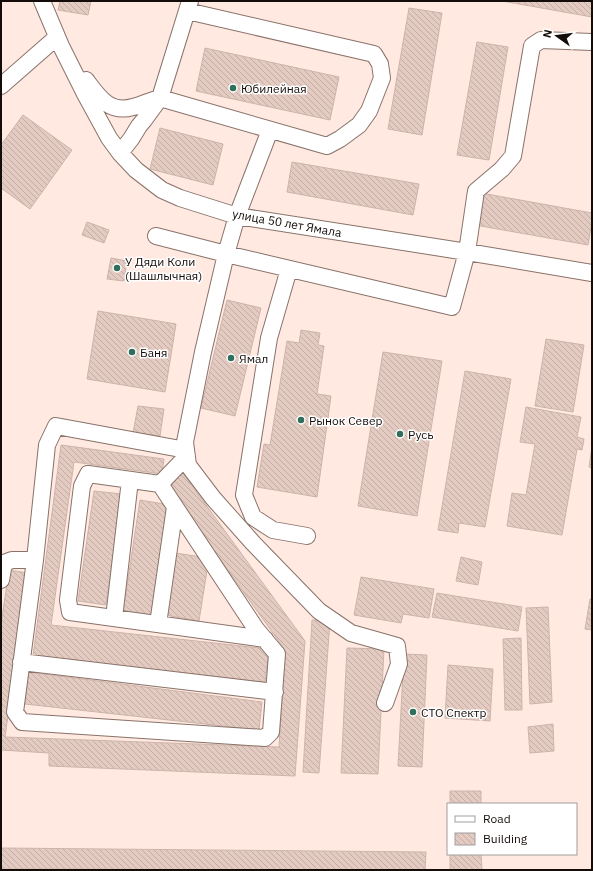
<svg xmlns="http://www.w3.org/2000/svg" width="593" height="871" font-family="'IBM Plex Sans',sans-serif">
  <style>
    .building { fill: url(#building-back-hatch); stroke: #cdb4ab }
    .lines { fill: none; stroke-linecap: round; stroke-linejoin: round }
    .minor-casing { stroke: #897269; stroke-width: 18 }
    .minor { stroke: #fff; stroke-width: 16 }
    .poi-dot { fill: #306f5c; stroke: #fff; stroke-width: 1.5 }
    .labels { text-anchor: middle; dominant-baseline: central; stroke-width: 3; stroke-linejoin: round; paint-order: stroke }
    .poi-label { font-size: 12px; fill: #140c09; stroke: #fff; text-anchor: start }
    .street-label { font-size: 12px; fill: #140c09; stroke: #fff }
  </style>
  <defs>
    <pattern id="building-back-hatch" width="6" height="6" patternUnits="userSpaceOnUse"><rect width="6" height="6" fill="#e4cbc1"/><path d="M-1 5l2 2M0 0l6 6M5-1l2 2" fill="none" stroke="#c3ada4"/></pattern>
  </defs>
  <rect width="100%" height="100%" fill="#ffe9e1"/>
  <path class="building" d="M60,1h31l-3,14 -30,-5z
    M502,1h90v16z
    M409,8l33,5 -20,122 -34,-6z
    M477,42l31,5 -19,113 -32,-5z
    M205,48l134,29 -9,43 -134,-29z
    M23,115l49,35 -42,59 -29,-21v-43z
    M160,128l63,16 -10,41 -63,-16z
    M292,162l127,22 -6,31 -126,-23z
    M481,193l111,20v9l-4,23 -113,-20z
    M87,222l22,8 -5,13 -22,-8z
    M111,258l16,3 -3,20 -17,-2z
    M227,300l34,8 -26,108 -34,-8z
    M98,311l78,13 -11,68 -78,-13z
    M301,330l19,3 -2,12 6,1 -7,48 14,2 -14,101 -60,-10 7,-43 6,1 17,-104 12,2z
    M546,339l38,6 -11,67 -38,-6z
    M383,352l59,9 -25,155 -59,-10z
    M465,371l46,8 -26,148 -26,-4 -1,10 -20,-3z
    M138,406l26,3 -4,27 -27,-3z
    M526,407l55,10 -4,20 7,2 -2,11 -5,-1 -15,86 -55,-9 5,-33 14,2 9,-51 -15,-2z
    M61,445l103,14 -2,15 -88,-12 -23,163 218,24 -4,33 -232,-26z
    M592,447v21l-3,-1z
    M182,472l123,169 -10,135 -246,-10v-13l-48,-3v-126l8,-54 19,3 -23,164 274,10 6,-97 -119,-166z
    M94,491l28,3 -16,111 -28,-4z
    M140,500l30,5 -18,111 -29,-4z
    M175,553l34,5 -10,63 -34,-6z
    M461,557l21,5 -4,23 -22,-4z
    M361,577l73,12 -5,29 -26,-4 -2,9 -47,-8z
    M437,593l85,14 -4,24 -86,-14z
    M590,599h2v31l-7,-1z
    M548,607l4,95 -22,2 -4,-96z
    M312,620l18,1 -11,152 -16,-1z
    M521,638l1,72h-17l-2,-71z
    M347,648l37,1 -6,125 -37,-1z
    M404,654l23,1 -5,112 -24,-1z
    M448,665l45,4 -3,52 -45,-3z
    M28,672l234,30 -3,28 -234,-26z
    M553,724l1,27 -24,2 -2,-26z
    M450,791h31v13h-31z
    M1,848l425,4 -1,18 -424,-1z
    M450,854h31l1,16h-32z"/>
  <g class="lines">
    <defs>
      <path id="minor" d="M42,1l19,45 24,48 24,44 11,15 16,17 26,20 18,8 57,18 230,36 125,21
        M86,80c12,16 23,34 47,27 9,-2 18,-7 27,-9l167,48 13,-7 19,-14 10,-14 13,-33 -2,-14 -6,-10 -187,-43
        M1,86l56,-49
        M270,130l-33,86 -11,38 -23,98 -18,90 3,23 25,33 40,45 66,68 32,22 46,13 2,18 -14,39
        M120,153l11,-14 8,-13 5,-6 16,-22 30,-97
        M156,236l70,18 226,53 15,-55 9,-61 26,-22 11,-13 19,-110 9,-6 51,2
        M289,269l-20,69 -25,157 9,22 20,13 34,6
        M186,450l-130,-24 -9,19 -12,115 -20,152 7,10 243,16 6,-6 6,-78 -21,-25 -96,-145 27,-28
        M160,484l-72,-10 -6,12 -14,114 2,12 195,27
        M1,580l3,-17 8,-3h23
        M114,618l16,-138
        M158,624l17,-117
        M21,662l254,30"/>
    </defs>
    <use href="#minor" class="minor-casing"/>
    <use href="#minor" class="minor"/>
  </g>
  <g class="poi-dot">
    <circle cx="233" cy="88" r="4"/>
    <circle cx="117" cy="268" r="4"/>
    <circle cx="132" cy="352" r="4"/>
    <circle cx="231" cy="358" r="4"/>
    <circle cx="301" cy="420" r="4"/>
    <circle cx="400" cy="434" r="4"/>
    <circle cx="413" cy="712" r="4"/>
  </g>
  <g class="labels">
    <g class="poi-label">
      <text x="241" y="88">Юбилейная</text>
      <text x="125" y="261">У Дяди Коли<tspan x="125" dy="14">(Шашлычная)</tspan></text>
      <text x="140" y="352">Баня</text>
      <text x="239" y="358">Ямал</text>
      <text x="309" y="420">Рынок Север</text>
      <text x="408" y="434">Русь</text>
      <text x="421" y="712">СТО Спектр</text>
    </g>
    <g class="street-label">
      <text transform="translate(287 223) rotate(10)">улица 50 лет Ямала</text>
    </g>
  </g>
  <rect width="593" height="871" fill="none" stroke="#140c09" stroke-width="4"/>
  <rect x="447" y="803" width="130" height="52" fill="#ffffff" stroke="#a19e9d"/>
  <rect x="455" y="816" width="20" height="6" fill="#ffffff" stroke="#a19e9d"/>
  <text x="483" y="823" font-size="12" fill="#140c09">Road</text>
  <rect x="455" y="833" width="20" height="12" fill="url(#building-back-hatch)" stroke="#a19e9d"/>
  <text x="483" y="843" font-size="12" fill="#140c09">Building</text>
  <g transform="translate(557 36) rotate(284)" stroke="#ffffff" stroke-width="3" paint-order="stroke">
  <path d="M0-3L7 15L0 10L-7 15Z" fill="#140c09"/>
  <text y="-6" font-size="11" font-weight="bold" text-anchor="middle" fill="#140c09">N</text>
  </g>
</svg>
